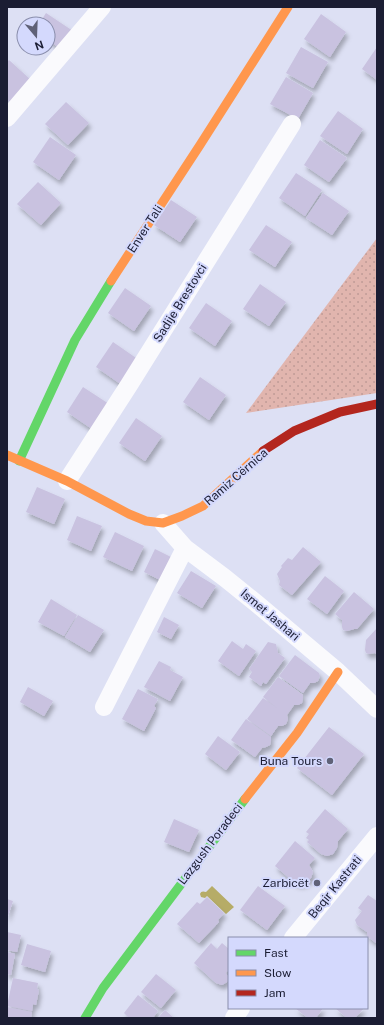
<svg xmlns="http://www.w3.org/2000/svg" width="384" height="1025" font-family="'Public Sans',sans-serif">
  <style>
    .grass { fill: url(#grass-dots) }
    .water { fill: #b6ac67 }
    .building { fill: #c9c2e0; filter: url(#shadow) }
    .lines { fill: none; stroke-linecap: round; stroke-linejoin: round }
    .street { stroke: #fafafd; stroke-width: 18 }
    .fast { stroke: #63d668; stroke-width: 9 }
    .slow { stroke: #ff974d; stroke-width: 9 }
    .jam { stroke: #b3261e; stroke-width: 9 }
    .poi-dot { fill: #5f6177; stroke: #d4d9fd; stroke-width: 1.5 }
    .labels { text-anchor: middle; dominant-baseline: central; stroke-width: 4; stroke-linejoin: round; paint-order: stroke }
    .street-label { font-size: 12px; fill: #1b1d33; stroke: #d4d9fd }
    .poi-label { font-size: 12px; fill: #1b1d33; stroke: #d4d9fd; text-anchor: end }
  </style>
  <defs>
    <pattern id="grass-dots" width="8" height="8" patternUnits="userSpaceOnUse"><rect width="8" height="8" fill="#e1b5ae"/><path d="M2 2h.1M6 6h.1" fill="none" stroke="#c09b96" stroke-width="1.8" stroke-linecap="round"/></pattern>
    <filter id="shadow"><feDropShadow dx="2.5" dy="4.5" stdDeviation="2" flood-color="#0004"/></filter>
  </defs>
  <rect width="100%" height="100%" fill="#dde0f4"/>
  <path class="grass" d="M377,238v155l-131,20z"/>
  <path class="water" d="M212,886l22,21 -8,7 -19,-18 -2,2 -4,-1 -1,-3c1,-3 3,-3 6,-2z"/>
  <path class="building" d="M46,13l27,18 -12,18 -13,-9v-16h-9z
    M321,14l25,18 -16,25 -26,-18z
    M301,47l27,15 -15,26 -27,-15z
    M377,47v33l-15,-11z
    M9,60l23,21 -21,22 -4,-4v-37z
    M286,77l27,16 -15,26 -28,-15z
    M66,102l23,21 -21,22 -23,-21z
    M338,111l25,18 -16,25 -27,-18z
    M50,137l26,18 -17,25 -26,-18z
    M320,140l27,18 -18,24 -25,-17z
    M296,173l26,17 -17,26 -26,-18z
    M38,182l23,21 -20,22 -24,-21z
    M323,193l26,18 -17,24 -26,-17z
    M171,200l26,17 -17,25 -26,-17z
    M266,225l26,17 -17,25 -26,-17z
    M260,284l26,18 -17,24 -26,-17z
    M125,288l26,18 -17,25 -26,-18z
    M206,303l26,18 -17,25 -26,-18z
    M113,342l26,18 -17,25 -26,-18z
    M200,377l26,18 -17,25 -26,-18z
    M83,387l26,17 -17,25 -25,-17z
    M136,418l26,18 -17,25 -26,-18z
    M37,487l28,12 -11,25 -28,-12z
    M77,516l25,10 -11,25 -24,-11z
    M115,532l29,14 -12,25 -29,-14z
    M303,547l18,15 -29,33 -13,-10 1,-4 -3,-7 5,-7 -1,-1 7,-8 4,2z
    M155,549l22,11 -11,23 -22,-11z
    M191,571l25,15 -14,22 -25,-15z
    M325,576l19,15 -17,23 -20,-15z
    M354,592l20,17 -17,20h-3l-7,2 -4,-1 -1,-3v-7l-7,-6z
    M51,599l26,16 -13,21 -26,-14z
    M78,615l26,15 -14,22 -25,-15z
    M164,617l15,8 -8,14 -14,-7z
    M377,628v27l-2,-2 -6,1 -3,-1 -1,-3 1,-10z
    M232,641l11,8 3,-5 10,7 -17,25 -21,-15z
    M268,642l8,2 2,9 7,5 -19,26 -3,-2 -2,4 -12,-9 3,-5 -3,-3z
    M295,655l24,18 1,3 -2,5 -4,2h-4l-7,10 -24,-17z
    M159,661l12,6 -1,3 13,7 -13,24 -26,-14z
    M278,677l25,18v3l-1,5 -4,2h-4l-7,10 1,4 -2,5 -4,2h-4l-7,10 -24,-17 16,-21 14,10 -14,-11z
    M28,687l25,14 -9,15 -24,-14z
    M138,689l20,10 -4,7 2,2 -12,23 -22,-12z
    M246,719l25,18v4l-1,4 -4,2 -4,1 -7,9 -24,-17z
    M329,727l35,27 -32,41 -35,-27z
    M218,736l22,16 -14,18 -21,-16z
    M325,809l23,20 -10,12 -1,7 -4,6 -6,2 -6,-2 -14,-12 2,-2 -3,-2 3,-4 -3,-2z
    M174,819l25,11 -10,22 -25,-10z
    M295,841l20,17 -6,7 4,7 -2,6 -5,4 -5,2 -6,-1 -20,-17z
    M258,886l27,20 -18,24 -27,-20z
    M368,895l9,6v40l-1,2 -9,-7v-4l-10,-7 -2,-5 7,-9 -4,-3z
    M207,897l17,16 -6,7 1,2 -20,21 -22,-19 20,-22 3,2z
    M7,899l6,2 -6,18z
    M7,932l14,3 -4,17 -10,-2z
    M211,943l6,6 5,-6 7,6v20l-3,4 2,4 -1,5 -5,3 -6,-2 -22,-20z
    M27,944l24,7 -6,21 -24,-7z
    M7,952l8,2 -4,21 -4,-1z
    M156,974l20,16 -15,18 -20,-16z
    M13,978l25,5 -1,6 2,1 -3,15 -3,-1 -1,7 -25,-5z
    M138,995l20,16 -5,7h-24l-5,-5z
    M7,1007l25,5 -1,6h-24z
    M295,1008h28l-7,10h-8z
    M335,1008h29l-9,10h-8z
    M165,1010l9,8h-16z"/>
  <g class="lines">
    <path class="street" d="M7,118l95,-111
      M67,481l62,-96 163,-261
      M163,523l22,25 40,30 31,25 82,69 39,37
      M104,707l81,-159
      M293,938l84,-102
      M234,1018l7,-10"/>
    <path class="fast" d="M19,461l56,-121 36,-59
      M85,1018l18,-30 142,-189"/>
    <path class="slow" d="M111,281l89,-136 88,-138
      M7,455l60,26 62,33 17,7 17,2 19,-7 21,-10 60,-55
      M245,799l52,-66 41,-61"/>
    <path class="jam" d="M263,451l31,-20 46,-19 37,-8"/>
  </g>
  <g class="poi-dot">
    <circle cx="330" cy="761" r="4"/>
    <circle cx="317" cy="883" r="4"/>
  </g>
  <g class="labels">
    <g class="street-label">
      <text transform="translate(145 229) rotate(-57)">Enver Tali</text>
      <text transform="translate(180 303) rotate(-58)">Sadije Brestovci</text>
      <text transform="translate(236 477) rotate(-41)">Ramiz Cërnica</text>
      <text transform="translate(270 615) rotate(40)">Ismet Jashari</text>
      <text transform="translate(210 844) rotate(-53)">Lazgush Poradeci</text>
      <text transform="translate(335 887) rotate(-51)">Beqir Kastrati</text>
    </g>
    <g class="poi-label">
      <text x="322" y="761">Buna Tours</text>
      <text x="309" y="883">Zarbicët</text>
    </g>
  </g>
  <rect width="384" height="1025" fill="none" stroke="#1b1d33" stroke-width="16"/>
  <rect x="228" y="937" width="140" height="72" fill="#d4d9fd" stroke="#8a8eac"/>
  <rect x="236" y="950" width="20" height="6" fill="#63d668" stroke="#8a8eac"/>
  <text x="264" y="957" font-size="12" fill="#1b1d33">Fast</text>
  <rect x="236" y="970" width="20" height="6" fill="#ff974d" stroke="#8a8eac"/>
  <text x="264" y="977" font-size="12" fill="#1b1d33">Slow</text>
  <rect x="236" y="990" width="20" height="6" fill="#b3261e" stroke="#8a8eac"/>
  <text x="264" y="997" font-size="12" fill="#1b1d33">Jam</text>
  <g transform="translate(36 36) rotate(161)"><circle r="19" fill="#d4d9fd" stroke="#8a8eac"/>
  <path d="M0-3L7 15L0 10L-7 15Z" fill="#5f6177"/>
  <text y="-6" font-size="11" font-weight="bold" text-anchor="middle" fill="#1b1d33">N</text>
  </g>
</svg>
